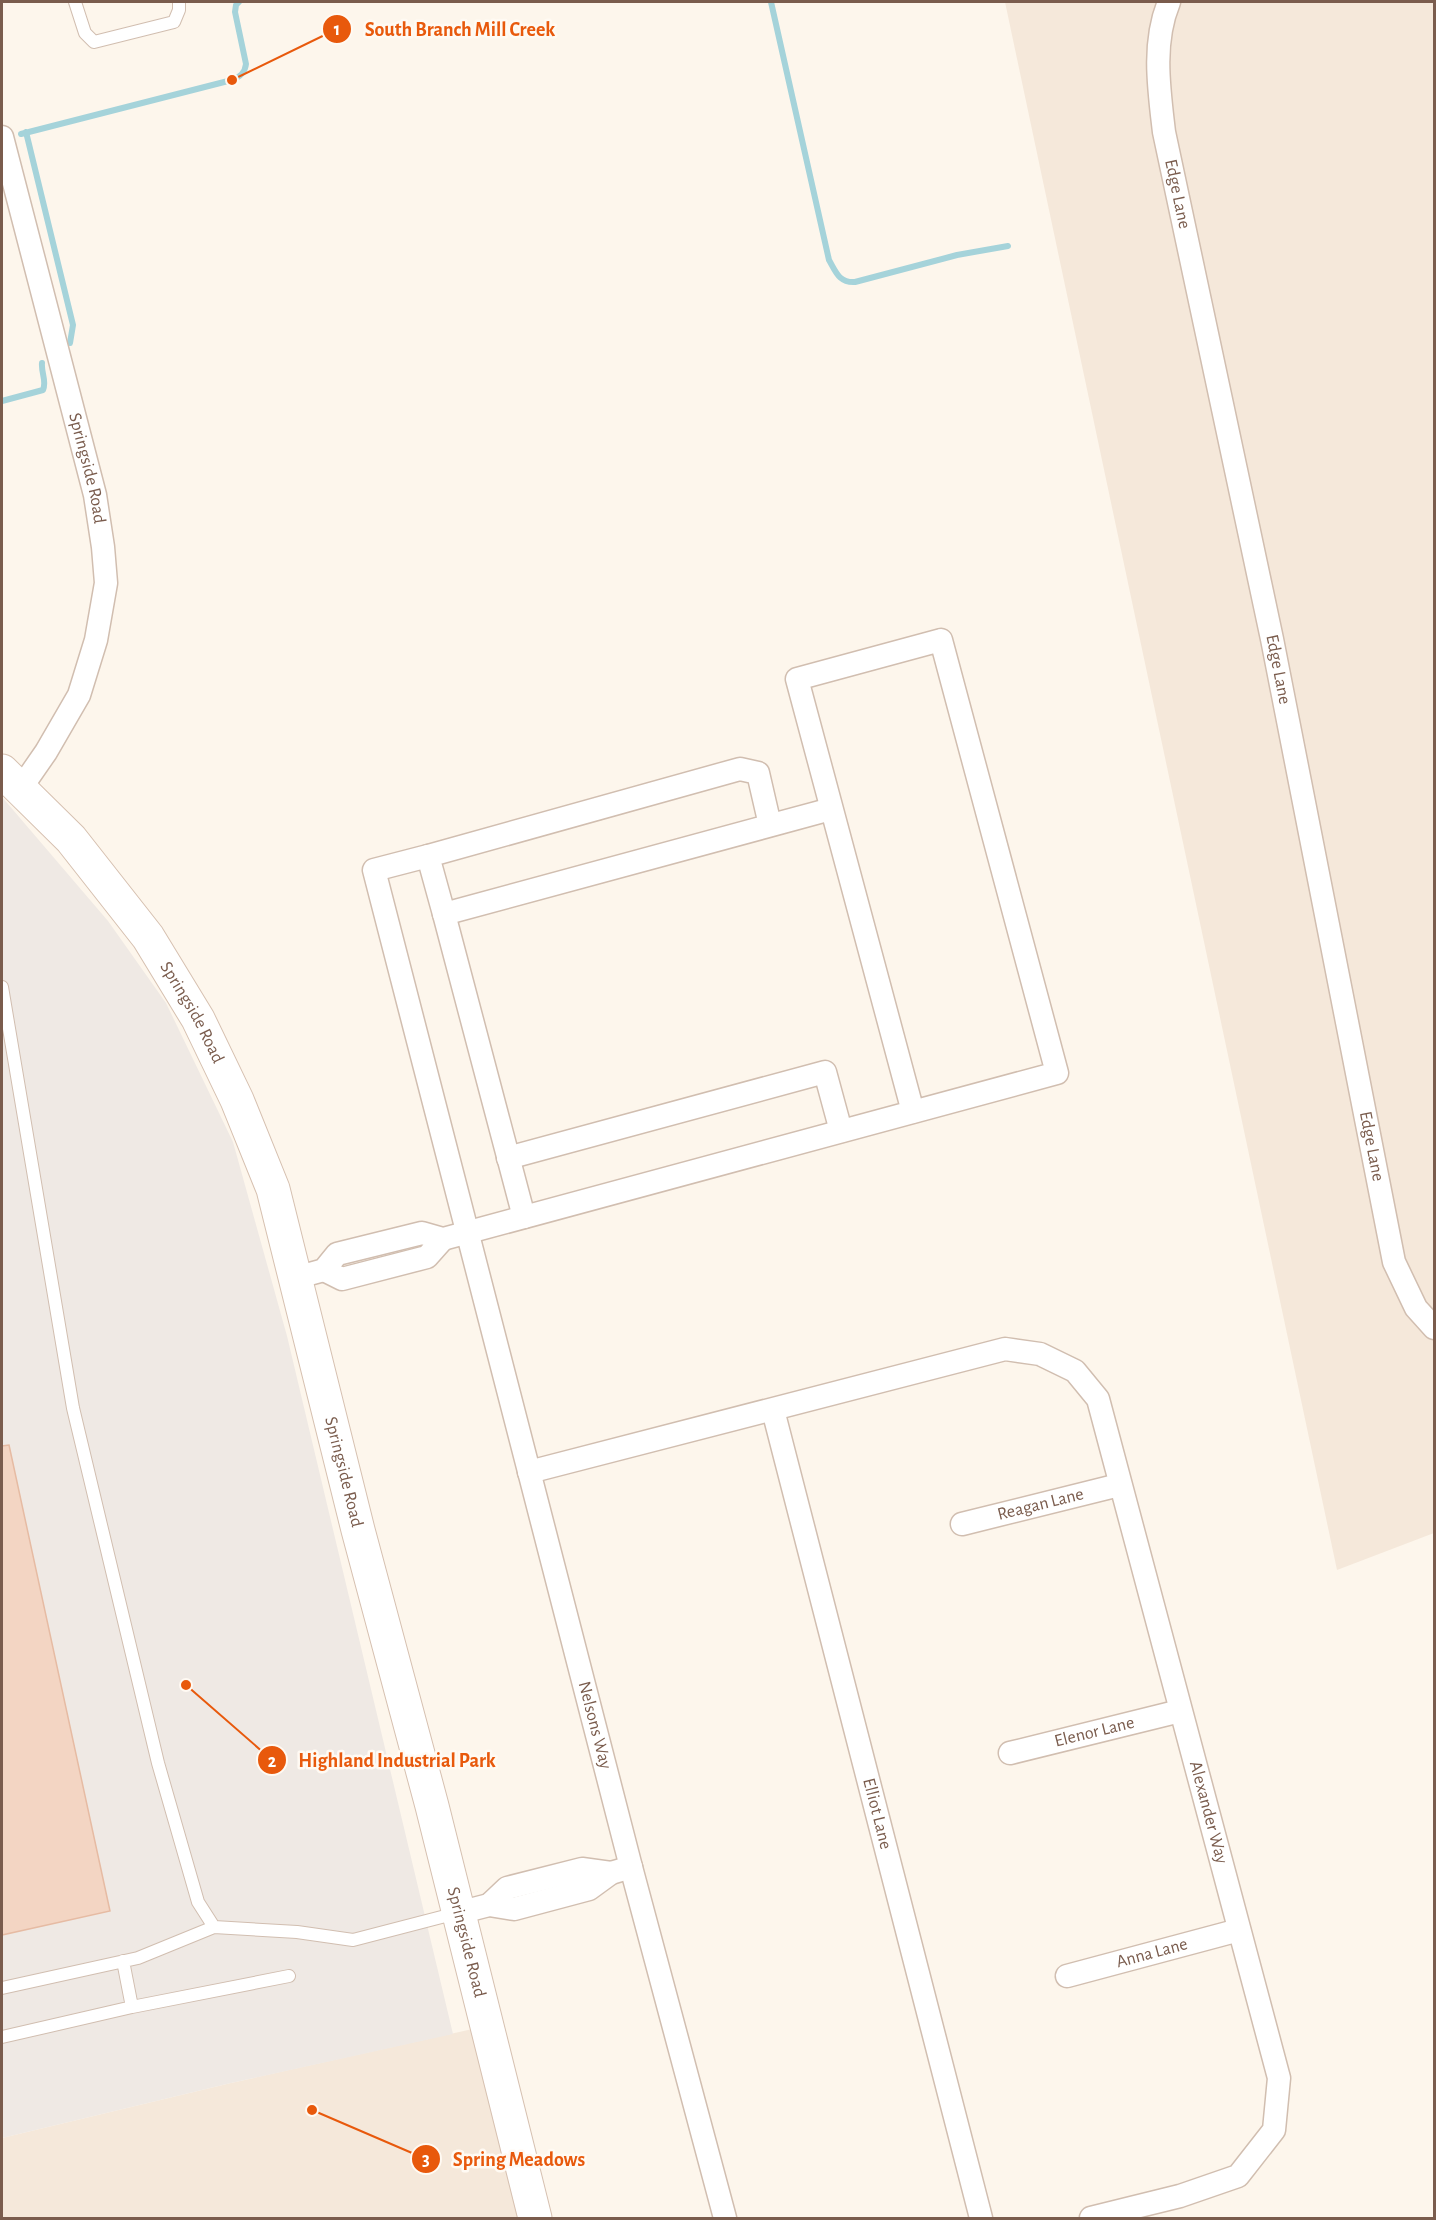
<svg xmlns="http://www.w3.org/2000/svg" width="1436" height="2220" font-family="'Alegreya Sans',sans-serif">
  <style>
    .residential { fill: #f5e8da }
    .industrial { fill: #efe9e4 }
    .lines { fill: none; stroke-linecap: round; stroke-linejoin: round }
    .stream { stroke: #a5d3da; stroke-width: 6 }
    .building { fill: #f3d5c3; stroke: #e6bba3; stroke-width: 1.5 }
    .lane-casing { stroke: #d1beb0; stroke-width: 14 }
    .street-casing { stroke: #d1beb0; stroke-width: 25 }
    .secondary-casing { stroke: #d6c0b0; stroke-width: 35 }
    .lane { stroke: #fff; stroke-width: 12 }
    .street { stroke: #fff; stroke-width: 22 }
    .secondary { stroke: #fff; stroke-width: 33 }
    .labels { text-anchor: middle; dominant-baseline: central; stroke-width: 5; stroke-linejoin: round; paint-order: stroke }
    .street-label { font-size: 18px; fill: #7a5c4d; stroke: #fffaf3 }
    .leader { fill: none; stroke: #e8590c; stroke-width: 2 }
    .callout-dot { fill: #e8590c; stroke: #fffaf3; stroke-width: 2 }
    .mark-label { font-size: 18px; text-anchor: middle; font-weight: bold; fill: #fff }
    .callout-label { font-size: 20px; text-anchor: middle; font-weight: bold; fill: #e8590c; stroke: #fffaf3; stroke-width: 5; stroke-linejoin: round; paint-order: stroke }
  </style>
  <rect width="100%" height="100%" fill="#fdf6ec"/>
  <path class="residential" d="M1005,2h429v1531l-97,37z
    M486,2026l50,192h-534v-80l229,-55z"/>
  <path class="industrial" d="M2,797l106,124 58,82 67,139 54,194 166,698 -222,49 -229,55z"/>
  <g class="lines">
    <path class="stream" d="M771,2l58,258c7,12 10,23 26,22l102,-27 51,-9
      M26,132l47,193 -3,18
      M21,134l211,-54c8,-3 13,-7 14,-16l-11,-52 1,-7 3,-3
      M2,401l41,-11c4,-9 -2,-17 -1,-27"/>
  </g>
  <path class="building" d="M9,1445l101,466 -108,24v-489z"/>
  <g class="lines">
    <defs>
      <path id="lane" d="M75,2l10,31 9,9 80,-20 5,-12v-8
        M2,987l71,421 85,355 40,139 16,25
        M2,1988l136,-30 76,-31 83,5 56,8 104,-27
        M132,2007l157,-31
        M2,2037l130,-30 -9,-46"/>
      <g id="street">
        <path id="s1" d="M1169,2c-17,41 -10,87 -5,130l108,507 122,623 22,46 18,20"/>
        <path id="s2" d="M2,137l93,358 8,52 3,36 -10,57 -17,55 -33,57 -25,36"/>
        <path d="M770,825l-12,-52 -18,-4 -312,87 16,58 387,-105"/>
        <path id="s3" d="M428,856l-54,14 257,997 94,351"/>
        <path d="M444,914l80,303"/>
        <path d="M508,1158l317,-86 16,59"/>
        <path d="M324,1270l18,9 85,-22 16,-18"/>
        <path d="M295,1278l29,-8 13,-16 85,-21 21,6 614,-166 -116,-433 -144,39 116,433"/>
        <path id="s4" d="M773,1410l208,808"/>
        <path id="s5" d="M529,1472l476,-123 35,5 35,17 23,28 181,679 -5,52 -36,46 -58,20 -89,22"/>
        <path id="s6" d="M962,1524l157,-39"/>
        <path id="s7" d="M1010,1753l170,-42"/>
        <path d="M489,1905l18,-17 75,-19 29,4"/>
        <path d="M458,1913l31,-8 25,4 75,-20 22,-16 20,-6"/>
        <path id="s8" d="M1067,1976l172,-46"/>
      </g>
      <g id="secondary">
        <path id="s9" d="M2,771l69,68 77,98 50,82 39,81 36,89 85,341 74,276 103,412"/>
      </g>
    </defs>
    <use href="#lane" class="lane-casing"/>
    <use href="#street" class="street-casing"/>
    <use href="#secondary" class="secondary-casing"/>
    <use href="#lane" class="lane"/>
    <use href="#street" class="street"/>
    <use href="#secondary" class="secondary"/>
  </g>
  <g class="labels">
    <g class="street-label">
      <text stroke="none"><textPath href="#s1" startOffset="195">Edge Lane</textPath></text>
      <text stroke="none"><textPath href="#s2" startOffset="342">Springside Road</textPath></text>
      <text stroke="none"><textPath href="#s1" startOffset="681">Edge Lane</textPath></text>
      <text stroke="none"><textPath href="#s9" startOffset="309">Springside Road</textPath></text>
      <text stroke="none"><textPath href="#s1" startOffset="1167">Edge Lane</textPath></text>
      <text stroke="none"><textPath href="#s9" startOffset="795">Springside Road</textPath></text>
      <text stroke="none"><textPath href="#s6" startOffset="81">Reagan Lane</textPath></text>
      <text stroke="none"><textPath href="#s3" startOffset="939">Nelsons Way</textPath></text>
      <text stroke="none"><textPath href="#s7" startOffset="87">Elenor Lane</textPath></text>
      <text stroke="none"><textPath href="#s5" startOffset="1030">Alexander Way</textPath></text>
      <text stroke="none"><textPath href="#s4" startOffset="417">Elliot Lane</textPath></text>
      <text stroke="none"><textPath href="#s9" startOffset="1281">Springside Road</textPath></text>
      <text stroke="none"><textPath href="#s8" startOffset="88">Anna Lane</textPath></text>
    </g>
  </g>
  <path class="leader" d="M232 80L337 29M186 1685L272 1760M312 2110L426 2159"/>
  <g class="callout-dot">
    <circle cx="232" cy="80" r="6"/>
    <circle cx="186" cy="1685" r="6"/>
    <circle cx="312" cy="2110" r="6"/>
    <circle cx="337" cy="29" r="15"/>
    <circle cx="272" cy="1760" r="15"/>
    <circle cx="426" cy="2159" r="15"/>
  </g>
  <g class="mark-label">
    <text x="337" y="35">1</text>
    <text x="272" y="1767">2</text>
    <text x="426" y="2165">3</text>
  </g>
  <g class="callout-label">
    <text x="460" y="36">South Branch Mill Creek</text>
    <text x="397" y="1767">Highland Industrial Park</text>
    <text x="519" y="2166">Spring Meadows</text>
  </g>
  <rect width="1436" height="2220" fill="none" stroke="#7a5c4d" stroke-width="6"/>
</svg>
